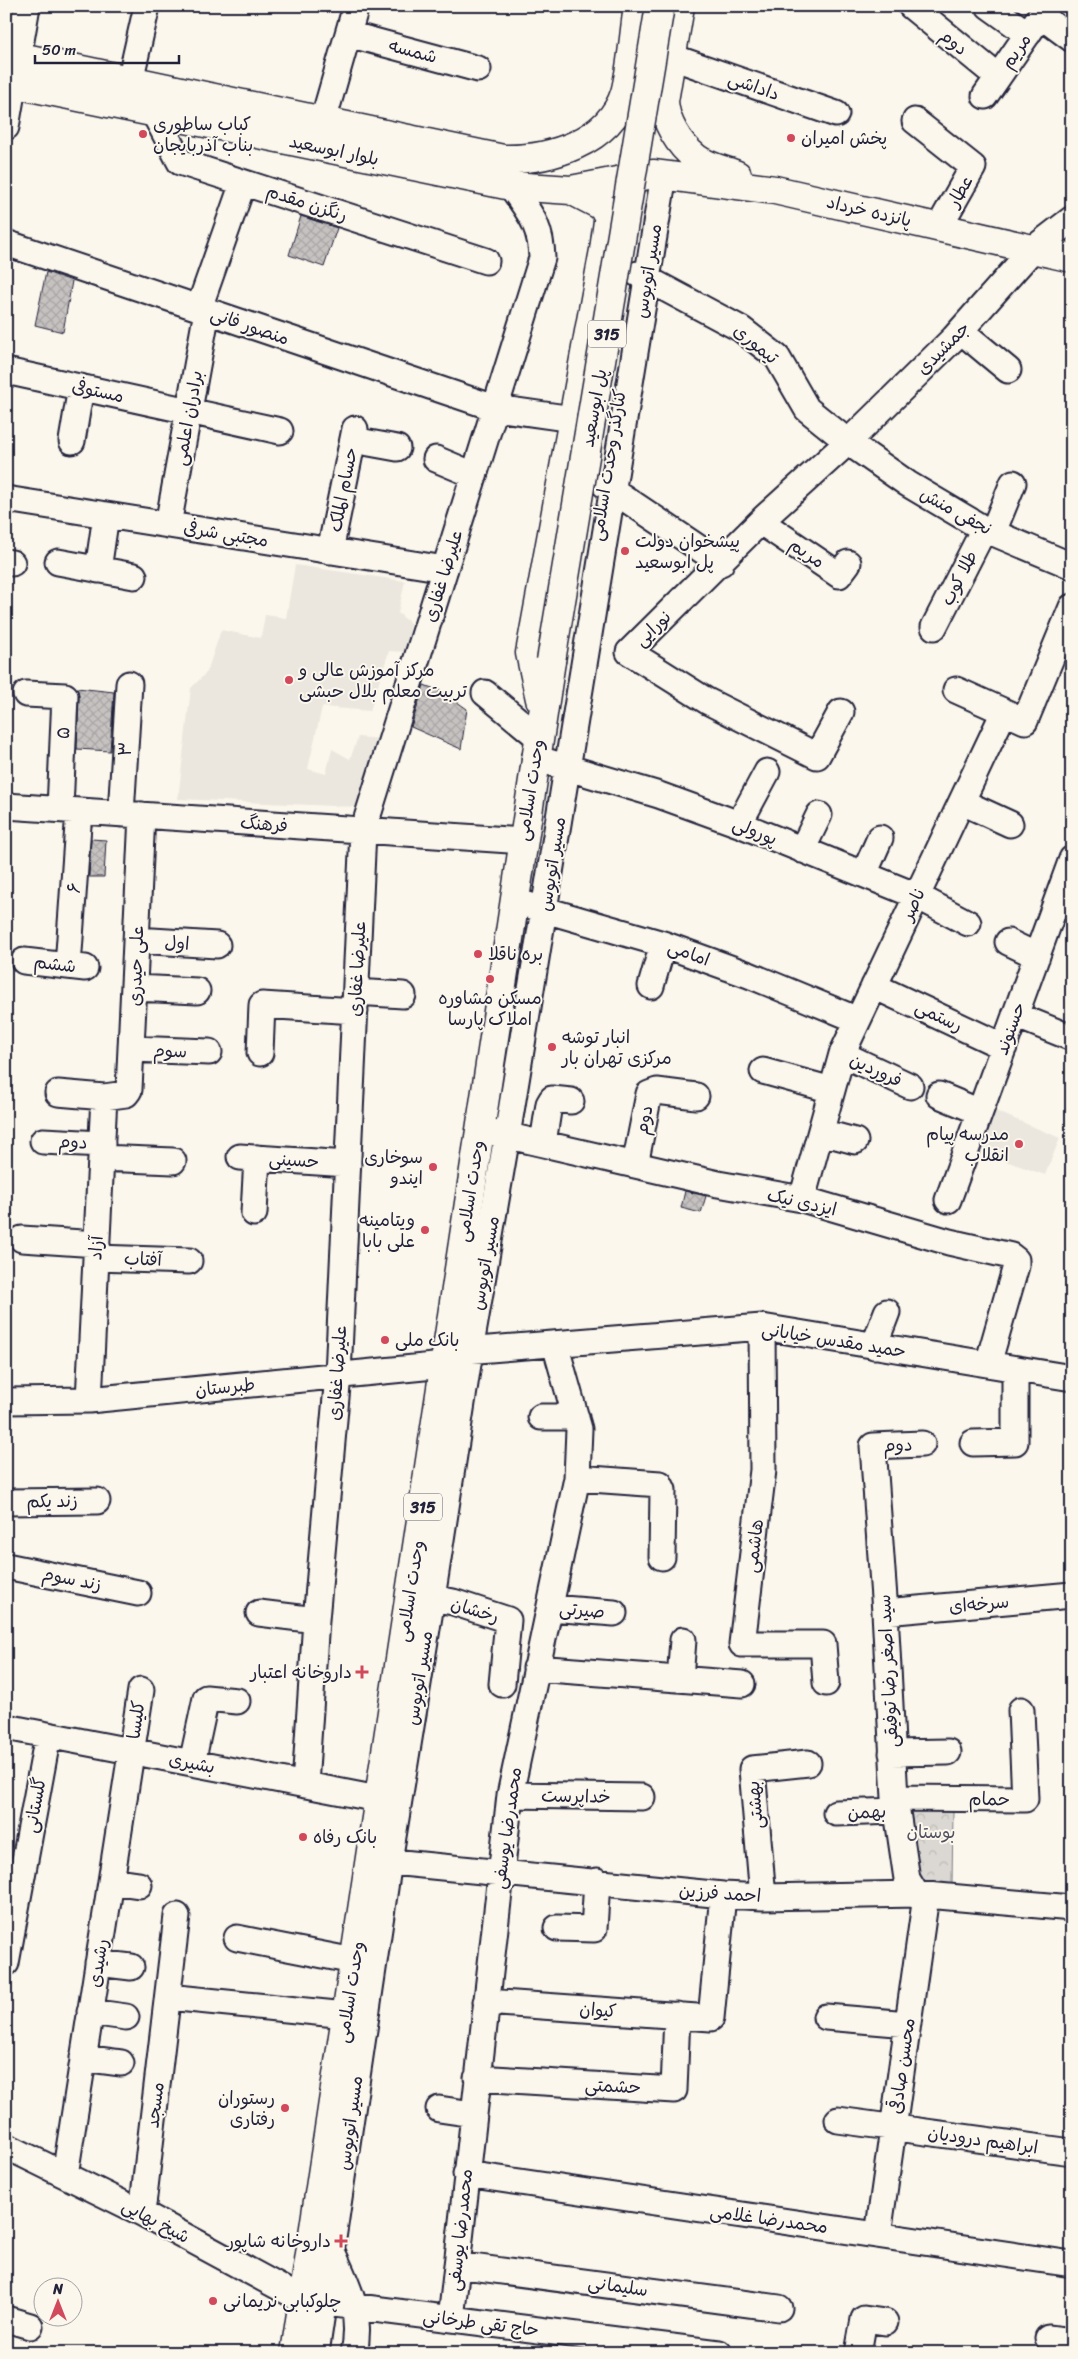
<svg xmlns="http://www.w3.org/2000/svg" width="1078" height="2359" font-family="Sriracha,'Playpen Sans Arabic',sans-serif">
  <style>
    .built { fill: #ebe7df }
    .park { fill: url(#park-crowns); stroke: #7e7d87 }
    .building { fill: url(#building-cross-hatch); stroke: #22223b }
    .lines { fill: none; stroke-linecap: round; stroke-linejoin: round }
    .minor-casing { stroke: #22223b; stroke-width: 29 }
    .major-casing { stroke: #22223b; stroke-width: 31 }
    .minor { stroke: #fbf7ec; stroke-width: 25 }
    .major { stroke: #fbf7ec; stroke-width: 28 }
    .major-bridge-casing { stroke: #22223b; stroke-width: 31; stroke-linecap: butt }
    .major-bridge { stroke: #fbf7ec; stroke-width: 28 }
    .poi-dot { fill: #d1495b; stroke: #fbf7ec; stroke-width: 2 }
    .labels { text-anchor: middle; dominant-baseline: central; stroke-width: 4; stroke-linejoin: round; paint-order: stroke }
    .shield { fill: #fbf7ec; stroke: #636270; stroke-width: 1 }
    .shield-label { font-size: 16px; font-weight: bold; fill: #22223b }
    .street-label { font-size: 18px; fill: #22223b; stroke: #fbf7ec }
    .poi-label { font-size: 18px; fill: #22223b; stroke: #fbf7ec; text-anchor: start }
    .park-label { font-size: 18px; fill: #505061; stroke: #fbf7ec }
  </style>
  <defs>
    <pattern id="park-crowns" width="20" height="18" patternUnits="userSpaceOnUse" patternTransform="scale(1.25)"><rect width="20" height="18" fill="#dbd8d3"/><path d="M2 6a3 3 0 1 1 6 0M12 15a3 3 0 1 1 6 0" fill="none" stroke="#bcb9b6"/></pattern>
    <pattern id="building-cross-hatch" width="8" height="8" patternUnits="userSpaceOnUse" patternTransform="scale(1.25)"><rect width="8" height="8" fill="#c6c2c0"/><path d="M0 0l8 8M0 8l8-8" fill="none" stroke="#aaa6a6"/></pattern>
  </defs>
  <rect width="100%" height="100%" fill="#fbf7ec"/>
  <filter id="ink" filterUnits="userSpaceOnUse"><feTurbulence type="fractalNoise" baseFrequency=".02" numOctaves="2"/><feDisplacementMap in="SourceGraphic" scale="10" xChannelSelector="R" yChannelSelector="G"/><feConvolveMatrix kernelMatrix="1 2 1 2 8 2 1 2 1" color-interpolation-filters="sRGB"/></filter>
  <g filter="url(#ink)">
    <path class="built" d="M295,565l110,16 -7,32 13,11 -6,28 -16,-1 -19,60 -48,-4 -14,62 18,5 6,-25 18,10 8,-22 24,2 -25,68 -179,-8 13,-111 16,-16 14,-42 40,8 4,-23 21,3z
      M993,1110l67,28 -15,37 -67,-24z"/>
    <path class="park" d="M908,1811h45l-1,74h-31l-8,-18z"/>
    <path class="building" d="M301,216l36,12 -13,39 -35,-12z
      M46,272l26,9 -9,51 -28,-7z
      M424,685l19,7 24,17 -6,40 -50,-22z
      M77,688l37,4 -4,59 -33,-2 2,-52z
      M91,839l15,1 -2,37h-15z
      M685,1191l21,5 -5,17 -20,-5z"/>
    <g class="lines">
      <defs>
        <path id="minor" d="M911,6l87,71
          M989,6l39,28
          M1041,16l31,23
          M348,34l130,35
          M672,57l164,57
          M130,81l17,-75
          M985,96l62,-90
          M154,113l26,49 306,99
          M323,121l33,-115
          M915,121l58,46 -34,60
          M6,127l21,-121
          M6,243l489,165 78,11
          M638,274l103,55 36,28 30,52 41,33 60,42 76,45 88,37
          M199,308l44,-125
          M961,331l47,39
          M6,371l274,60
          M353,440l44,8
          M72,441l9,-54
          M436,459l38,16
          M605,485l116,78
          M6,499l439,70
          M761,522l78,53 9,-12
          M168,525l39,-214
          M993,532l20,-49
          M330,551l25,-122
          M6,562l6,1
          M58,562l76,14
          M98,570l8,-55
          M934,627l50,-98
          M956,690l69,31 47,-114
          M485,693l53,44
          M26,694l39,2 -5,113
          M841,712l-24,44 -110,-55 -78,-49 135,-134 84,-76 106,-104 79,-89 39,-30
          M535,758l124,37 80,29 178,72 51,27
          M962,802l48,22
          M6,806l517,35
          M121,814l8,-130
          M739,824l28,-52
          M802,850l17,-35
          M864,874l16,-36
          M528,905l135,39 86,31 109,45
          M136,940l81,5
          M1008,942l29,14
          M24,961l61,7
          M68,966l11,-155
          M651,986l12,-42
          M874,986l130,61
          M135,988l62,3
          M356,992l47,3
          M1015,1015l57,23
          M132,1049l77,3
          M260,1053l2,-48 93,6
          M842,1054l68,32
          M763,1071l69,19
          M58,1093l46,4 22,-3 3,-4 13,-275
          M939,1095l41,17
          M492,1132l226,52 84,15 147,43 62,14 5,4v6l-28,98
          M821,1132l34,9
          M43,1141l59,3
          M543,1143l6,-39 3,-5 19,2
          M240,1157l108,7
          M101,1158l72,3
          M635,1165l14,-71 8,-3 39,5
          M802,1199l40,-145 162,-342
          M948,1200l124,-341
          M254,1213l3,-55
          M22,1239l75,5
          M96,1258l93,3
          M762,1327l1,143 -21,174h81l3,39
          M874,1346l13,-34
          M453,1352l309,-25 310,51
          M89,1400l15,-303
          M6,1401l83,-1 355,-35
          M541,1417h35
          M973,1443l42,-1v-73
          M577,1478l83,6 3,6 -1,67
          M6,1502l91,-1
          M6,1566l132,27
          M417,1595l36,7 55,18 -6,64
          M550,1608l64,5
          M885,1612l187,-17
          M259,1613l57,7
          M536,1668l206,16
          M680,1679l3,-39
          M6,1727l372,72
          M892,1753l56,-1
          M192,1763l14,-65 31,3
          M305,1785l11,-165 22,-245 25,-544 179,-573c-1,-34 -13,-45 -31,-72
          M510,1795l132,2
          M895,1798l130,1 -4,-89
          M836,1813l61,-2
          M372,1860l351,35 40,2 153,-3 156,14
          M111,1881l28,4
          M916,1894l-9,-15 -12,-81 -10,-186 -12,-166 49,-2
          M763,1897l-11,-128 56,-6
          M557,1928l37,1 3,-48
          M237,1938l117,23
          M6,1963l42,-228
          M98,1963l33,4
          M168,1997l178,18
          M486,2002l225,16 12,-123
          M90,2012l36,5
          M826,2017l82,7
          M83,2058l38,5
          M477,2078l197,12 3,-75
          M439,2109l34,5
          M838,2120l234,32
          M6,2146l136,67 161,87 416,53
          M466,2174l606,90
          M65,2175l76,-485
          M142,2213l35,-297
          M878,2235l48,-339
          M331,2249c16,37 32,62 23,104
          M457,2265l322,43
          M6,2319l24,7
          M451,2319l59,-524 67,-317 2,-49 -24,-85
          M1048,2338l24,3
          M316,2353l73,-492 43,-263 38,-247 37,-215 157,-961
          M858,2353l6,-34 21,3"/>
        <path id="major" d="M680,6l-16,95c1,21 15,44 32,57 10,8 28,12 41,17
          M6,54l497,105c46,1 106,-16 122,-66 7,-26 9,-60 13,-87
          M6,82l505,104 60,4 82,-16 16,2 106,14 297,68
          M540,699l-10,-46 74,-403 5,-36 -9,-9 -29,-15
          M295,2353l256,-1692"/>
      </defs>
      <use href="#minor" class="minor-casing"/>
      <use href="#major" class="major-casing"/>
      <use href="#minor" class="minor"/>
      <use href="#major" class="major"/>
      <defs>
        <path id="major-bridge" d="M551,661l109,-655"/>
      </defs>
      <use href="#major-bridge" class="major-bridge-casing"/>
      <use href="#major-bridge" class="major-bridge"/>
    </g>
  </g>
  <g class="poi-dot">
    <circle cx="143" cy="134" r="5"/>
    <circle cx="791" cy="138" r="5"/>
    <circle cx="625" cy="551" r="5"/>
    <circle cx="289" cy="680" r="5"/>
    <circle cx="478" cy="954" r="5"/>
    <circle cx="490" cy="979" r="5"/>
    <circle cx="552" cy="1047" r="5"/>
    <circle cx="1019" cy="1144" r="5"/>
    <circle cx="433" cy="1167" r="5"/>
    <circle cx="425" cy="1230" r="5"/>
    <circle cx="385" cy="1340" r="5"/>
    <path d="M359.5 1664.5h5v5h5v5h-5v5h-5v-5h-5v-5h5z"/>
    <circle cx="303" cy="1837" r="5"/>
    <circle cx="285" cy="2108" r="5"/>
    <path d="M338.5 2233.5h5v5h5v5h-5v5h-5v-5h-5v-5h5z"/>
    <circle cx="213" cy="2301" r="5"/>
  </g>
  <g class="labels">
    <g class="shield">
      <rect x="588" y="320.5" width="38" height="27" rx="4"/>
      <rect x="404" y="1493.5" width="38" height="27" rx="4"/>
    </g>
    <g class="shield-label">
      <text x="607" y="334">315</text>
      <text x="423" y="1507">315</text>
    </g>
    <g class="street-label">
      <text transform="translate(954 42) rotate(39)">دوم</text>
      <text transform="translate(413 51) rotate(15)">شمسه</text>
      <text transform="translate(1016 51) rotate(-55)">مریم</text>
      <text transform="translate(754 86) rotate(19)">داداشی</text>
      <text transform="translate(334 150) rotate(12)">بلوار ابوسعید</text>
      <text transform="translate(960 191) rotate(-60)">عطار</text>
      <text transform="translate(307 203) rotate(18)">رنگزن مقدم</text>
      <text transform="translate(869 211) rotate(13)">پانزده خرداد</text>
      <text transform="translate(648 271) rotate(-81)">مسیر اتوبوس</text>
      <text transform="translate(250 326) rotate(19)">منصور فانی</text>
      <text transform="translate(756 344) rotate(39)">تیموری</text>
      <text transform="translate(943 348) rotate(-45)">جمشیدی</text>
      <text transform="translate(98 391) rotate(12)">مستوفی</text>
      <text transform="translate(594 408) rotate(-80)">پل ابوسعید</text>
      <text transform="translate(188 418) rotate(-80)">برادران اعلمی</text>
      <text transform="translate(608 465) rotate(-81)">کنارگذر وحدت اسلامی</text>
      <text transform="translate(343 490) rotate(-79)">حسام الملک</text>
      <text transform="translate(956 511) rotate(29)">نجفی منش</text>
      <text transform="translate(226 534) rotate(9)">مجتبی شرفی</text>
      <text transform="translate(807 553) rotate(34)">مریم</text>
      <text transform="translate(443 576) rotate(-73)">علیرضا غفاری</text>
      <text transform="translate(959 578) rotate(-63)">طلا کوب</text>
      <text transform="translate(653 628) rotate(-44)">نورایی</text>
      <text transform="translate(63 733) rotate(-87)">۵</text>
      <text transform="translate(125 749) rotate(-86)">۳</text>
      <text transform="translate(530 790) rotate(-81)">وحدت اسلامی</text>
      <text transform="translate(264 824) rotate(4)">فرهنگ</text>
      <text transform="translate(755 831) rotate(22)">پورولی</text>
      <text transform="translate(552 864) rotate(-81)">مسیر اتوبوس</text>
      <text transform="translate(74 888) rotate(-86)">۶</text>
      <text transform="translate(913 904) rotate(-65)">ناصر</text>
      <text transform="translate(177 943) rotate(3)">اول</text>
      <text transform="translate(689 953) rotate(20)">امامی</text>
      <text transform="translate(55 964) rotate(7)">ششم</text>
      <text transform="translate(136 966) rotate(-88)">علی حیدری</text>
      <text transform="translate(357 969) rotate(-87)">علیرضا غفاری</text>
      <text transform="translate(939 1016) rotate(26)">رستمی</text>
      <text transform="translate(1010 1029) rotate(-70)">حسنوند</text>
      <text transform="translate(170 1051) rotate(2)">سوم</text>
      <text transform="translate(876 1070) rotate(25)">فروردین</text>
      <text transform="translate(644 1120) rotate(-79)">دوم</text>
      <text transform="translate(73 1142) rotate(3)">دوم</text>
      <text transform="translate(294 1160) rotate(4)">حسینی</text>
      <text transform="translate(470 1191) rotate(-81)">وحدت اسلامی</text>
      <text transform="translate(802 1202) rotate(13)">ایزدی نیک</text>
      <text transform="translate(96 1248) rotate(-87)">آزاد</text>
      <text transform="translate(143 1259) rotate(2)">آفتاب</text>
      <text transform="translate(485 1263) rotate(-80)">مسیر اتوبوس</text>
      <text transform="translate(834 1340) rotate(9)">حمید مقدس خیابانی</text>
      <text transform="translate(337 1373) rotate(-86)">علیرضا غفاری</text>
      <text transform="translate(225 1387) rotate(-6)">طبرستان</text>
      <text transform="translate(898 1445) rotate(-2)">دوم</text>
      <text transform="translate(52 1501) rotate(-1)">زند یکم</text>
      <text transform="translate(754 1546) rotate(-83)">هاشمی</text>
      <text transform="translate(72 1579) rotate(11)">زند سوم</text>
      <text transform="translate(410 1591) rotate(-81)">وحدت اسلامی</text>
      <text transform="translate(979 1604) rotate(-5)">سرخه‌ای</text>
      <text transform="translate(475 1610) rotate(17)">رخشان</text>
      <text transform="translate(582 1610) rotate(5)">صیرتی</text>
      <text transform="translate(888 1671) rotate(-93)">سید اصغر رضا توفیقی</text>
      <text transform="translate(419 1678) rotate(-81)">مسیر اتوبوس</text>
      <text transform="translate(136 1720) rotate(-82)">کلیسا</text>
      <text transform="translate(192 1763) rotate(11)">بشیری</text>
      <text transform="translate(576 1796) rotate(1)">خداپرست</text>
      <text transform="translate(989 1799) rotate(1)">حمام</text>
      <text transform="translate(35 1805) rotate(-80)">گلستانی</text>
      <text transform="translate(755 1805) rotate(-95)">بهشتی</text>
      <text transform="translate(867 1812) rotate(-2)">بهمن</text>
      <text transform="translate(507 1828) rotate(-82)">محمدرضا یوسفی</text>
      <text transform="translate(720 1893) rotate(4)">احمد فرزین</text>
      <text transform="translate(98 1963) rotate(-81)">رشیدی</text>
      <text transform="translate(350 1992) rotate(-81)">وحدت اسلامی</text>
      <text transform="translate(598 2010) rotate(4)">کیوان</text>
      <text transform="translate(902 2066) rotate(-82)">محسن صادقی</text>
      <text transform="translate(613 2086) rotate(3)">حشمتی</text>
      <text transform="translate(155 2105) rotate(-83)">مسجد</text>
      <text transform="translate(350 2123) rotate(-82)">مسیر اتوبوس</text>
      <text transform="translate(983 2140) rotate(8)">ابراهیم درودیان</text>
      <text transform="translate(769 2219) rotate(8)">محمدرضا غلامی</text>
      <text transform="translate(156 2221) rotate(28)">شیخ بهایی</text>
      <text transform="translate(460 2230) rotate(-84)">محمدرضا یوسفی</text>
      <text transform="translate(618 2286) rotate(8)">سلیمانی</text>
      <text transform="translate(481 2323) rotate(7)">حاج تقی طرخانی</text>
    </g>
    <g class="poi-label">
      <text x="153" y="124">کباب ساطوری<tspan x="153" dy="21">بناب آذربایجان</tspan></text>
      <text x="801" y="138">پخش امیران</text>
      <text x="635" y="541">پیشخوان دولت<tspan x="635" dy="21">پل ابوسعید</tspan></text>
      <text x="299" y="670">مرکز آموزش عالی و<tspan x="299" dy="21">تربیت معلم بلال حبشی</tspan></text>
      <text x="488" y="954">بره ناقلا</text>
      <text x="490" y="998" text-anchor="middle">مسکن مشاوره<tspan x="490" dy="21">املاک پارسا</tspan></text>
      <text x="562" y="1037">انبار توشه<tspan x="562" dy="21">مرکزی تهران بار</tspan></text>
      <text x="1009" y="1134" text-anchor="end">مدرسه پیام<tspan x="1009" dy="21">انقلاب</tspan></text>
      <text x="423" y="1157" text-anchor="end">سوخاری<tspan x="423" dy="21">ایندو</tspan></text>
      <text x="415" y="1220" text-anchor="end">ویتامینه<tspan x="415" dy="21">علی بابا</tspan></text>
      <text x="395" y="1340">بانک ملی</text>
      <text x="352" y="1672" text-anchor="end">داروخانه اعتبار</text>
      <text x="313" y="1837">بانک رفاه</text>
      <text x="275" y="2098" text-anchor="end">رستوران<tspan x="275" dy="21">رفتاری</tspan></text>
      <text x="331" y="2241" text-anchor="end">داروخانه شاپور</text>
      <text x="223" y="2301">چلوکبابی نریمانی</text>
    </g>
    <g class="park-label">
      <text x="931" y="1832">بوستان</text>
    </g>
  </g>
  <rect width="1078" height="2359" fill="none" stroke="#fbf7ec" stroke-width="25"/>
  <rect x="12" y="12" width="1053" height="2334" fill="none" stroke="#22223b" stroke-width="2" filter="url(#ink)"/>
  <g transform="translate(58 2302)"><circle r="24" fill="#fbf7ec" stroke="#a4a2a5"/>
  <path d="M0-4L9 19L0 12L-9 19Z" fill="#d1495b"/>
  <text y="-8" font-size="14" font-weight="bold" text-anchor="middle" fill="#22223b">N</text>
  </g>
  <path d="M35 55v8h144v-8" fill="none" stroke="#22223b" stroke-width="2.5"/>
  <text x="42" y="55" font-size="15" fill="#22223b" stroke="#fbf7ec" stroke-width="4" paint-order="stroke">50 m</text>
</svg>
